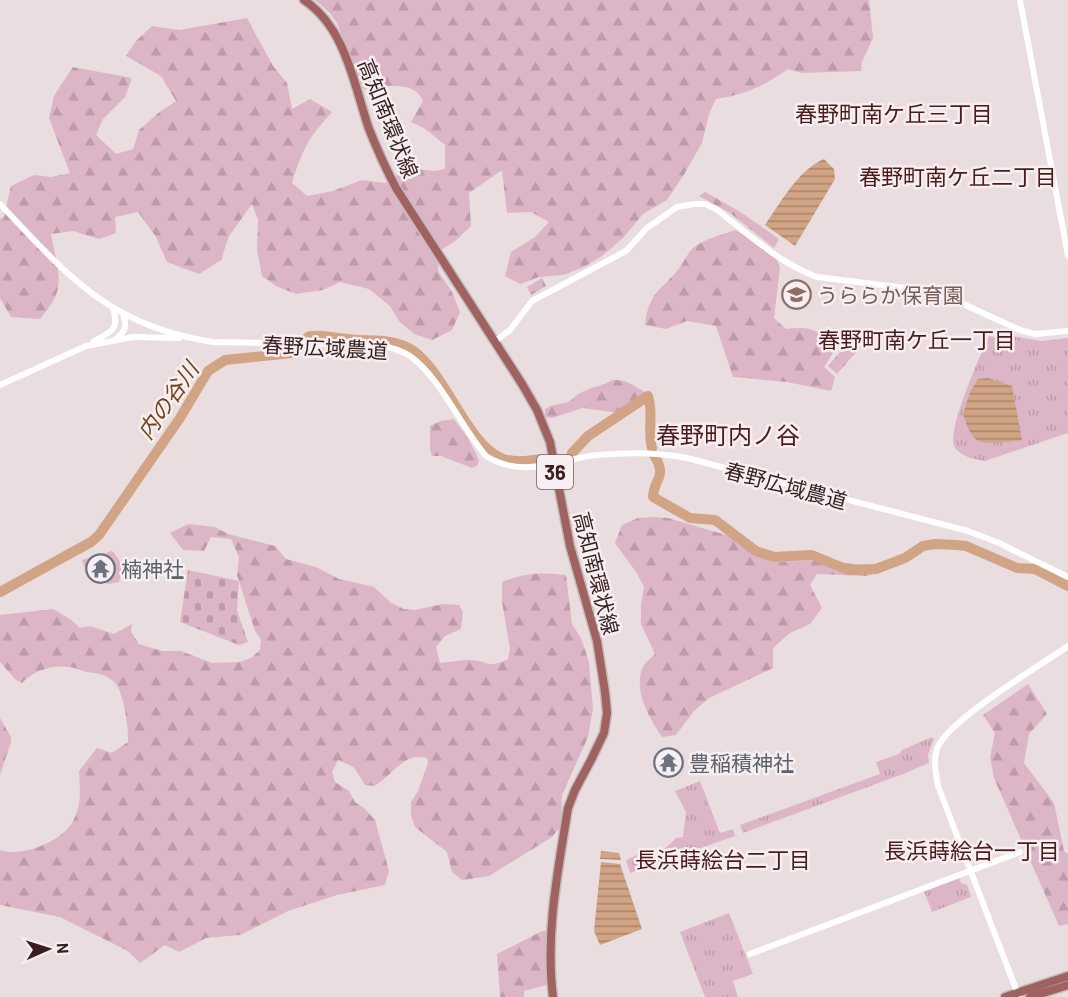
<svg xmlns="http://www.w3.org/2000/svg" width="1068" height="997" font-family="Barlow,'Noto Sans JP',sans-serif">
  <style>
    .forest { fill: url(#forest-firs) }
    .cemetery { fill: url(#cemetery-stones) }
    .park { fill: url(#park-tufts) }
    .water { fill: url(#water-rules) }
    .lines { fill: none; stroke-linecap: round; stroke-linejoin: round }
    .river { stroke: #d0a484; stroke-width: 10 }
    .primary-casing { stroke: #c4bcbc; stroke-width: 11 }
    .tertiary { stroke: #fff; stroke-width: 6 }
    .primary { stroke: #a06261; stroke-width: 8 }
    .labels { text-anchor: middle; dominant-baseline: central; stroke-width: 5; stroke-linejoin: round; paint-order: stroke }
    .shield { fill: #f6eef0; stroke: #725d5e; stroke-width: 1.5 }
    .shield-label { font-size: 20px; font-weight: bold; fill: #391f1f }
    .street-label { font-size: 21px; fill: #391f1f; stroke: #f6eef0 }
    .education-label { font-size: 21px; fill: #785e54; stroke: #f6eef0; text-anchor: start }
    .worship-label { font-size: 21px; fill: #5b616d; stroke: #f6eef0; text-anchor: start }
    .neighbourhood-label { font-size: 22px; fill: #4b1c1b; stroke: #f6eef0 }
    .water-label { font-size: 22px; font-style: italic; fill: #754119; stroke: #f6eef0 }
    .quarter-label { font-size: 24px; fill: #4b1c1b; stroke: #f6eef0 }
  </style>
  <defs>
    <pattern id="forest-firs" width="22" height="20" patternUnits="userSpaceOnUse" patternTransform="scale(1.5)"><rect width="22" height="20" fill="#dcb5c7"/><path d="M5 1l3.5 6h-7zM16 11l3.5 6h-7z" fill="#be9baa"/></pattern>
    <pattern id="cemetery-stones" width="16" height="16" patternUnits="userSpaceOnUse" patternTransform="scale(1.5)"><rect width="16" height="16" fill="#dcb5c7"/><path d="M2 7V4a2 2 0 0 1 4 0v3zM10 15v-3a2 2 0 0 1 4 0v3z" fill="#be9baa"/></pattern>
    <pattern id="park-tufts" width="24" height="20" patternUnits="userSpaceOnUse" patternTransform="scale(1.5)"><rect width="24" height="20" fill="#dcb5c7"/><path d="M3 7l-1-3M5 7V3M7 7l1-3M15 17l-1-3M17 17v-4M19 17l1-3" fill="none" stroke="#be9baa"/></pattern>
    <pattern id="water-rules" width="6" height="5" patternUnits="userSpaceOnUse" patternTransform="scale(1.5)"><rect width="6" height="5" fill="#d0a484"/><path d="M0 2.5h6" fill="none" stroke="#aa856b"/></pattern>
  </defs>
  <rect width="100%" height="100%" fill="#eadde0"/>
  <path class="forest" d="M315,0h554l4,38 -11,24 -1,9 -59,2 -14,-4c-24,17 -42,25 -72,30l-7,15 -7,29 -17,30 -18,27 -24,14 -20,24 -21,18 -18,11 -21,8 -24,2 -19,7 -15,-8 6,-24 24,-15 14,-15 -18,-10 -24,1 -5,-43 -33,23 2,33 -17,16 -15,9 -1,20 14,21 8,20 -8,18 -20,10 -18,-6 -15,-13 -9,-15 -21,-17 -29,-7 -17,8 -27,4 -20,-8 -14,-10 -5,-26 1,-30 -6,-16 -23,32 -8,24 -22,14 -32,-12 -11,-25 -18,-25 -23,5 1,16 -17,6 -26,-8 -22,3c3,19 12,42 5,61 -3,8 -11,17 -16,24l-29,-2 -11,-19v-79l4,-3 7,-30 23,-11 17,2 19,-4 -21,-55 5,-22 19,-29 59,11 -7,19 -22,22 -7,16 20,19 17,-5 6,-19 18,-16 19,-13 -15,-25 -35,-20 10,-15 16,-15 27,4 68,-12 26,48 14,17 5,26 18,-10 22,13c-25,28 -29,36 -40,71l15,13 26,-5 29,-11 23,3 23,-15 27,3 10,-2v-24l-21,-17 -13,-6 12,-21c-8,-22 -42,-14 -60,-12l-26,-66 -7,-10z
    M705,192l34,19 40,28 -5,9 -44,-35 -31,-17z
    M736,230l40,27 4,11 -6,50 12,11c26,-3 32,1 50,19l-12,19 11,10 -4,14 -44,-9 -54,-5 -17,-51 -29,-5 -21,8 -21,-4c4,-32 13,-32 32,-54 6,-7 10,-17 16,-23 12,-10 29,-13 43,-18z
    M612,380c20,0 20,7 38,14l-32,19 -35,-5 -31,10 -7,-1v-8c10,-6 14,-4 23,-7 4,-2 8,-7 12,-9 11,-6 23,-7 32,-13z
    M454,419l14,19 11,22 -2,6 -5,2 -31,-12h-9l-2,-7v-23l11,-5z
    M653,517l15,1 72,21 15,15 17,8 51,-2 29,4h25l4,8 -16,4 -48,-2 -7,11 12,23 -12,16 -20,9 -17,15v20l-64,30 -15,13 -18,24 -14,2c-13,-20 -28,-44 -20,-68 2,-6 9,-11 13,-15l-14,-30v-20l3,-17 -8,-15 -21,-29 7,-18 16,-7z
    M188,524l27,3 13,7 47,12 11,13 30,8 23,12 35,8 17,16 13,6 11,1 28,-6 16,1 4,7 -2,17 -16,7 -9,11 4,16c10,-1 20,-3 30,-3 18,0 16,10 38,-1l2,-10 -8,-47v-20c21,-9 41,-10 64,-7l6,49 9,14 8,24 4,47 -5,28 -26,58 -1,31 -9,11 -63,39 -27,4 -10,-8 -5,-20 -32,-25 -4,-11v-14l7,-11 10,-28 -1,-5c-25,-6 -34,18 -53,28l-9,-1 -11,-18 -16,-7 -6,12 3,10 14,9 6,11 9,6 11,12 14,51 -4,14 -48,10 -49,16 -48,24 -34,3 -27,14 -14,-7 -25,18 -12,-12 -68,-34 -60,-12v-55c22,8 63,-9 73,-29 9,-16 7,-33 6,-50l18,-23 15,5 16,-11c1,-13 -4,-47 -12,-58 -7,-9 -19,-11 -29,-12 -6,-1 -12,-5 -19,-5 -17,-2 -35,4 -46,16l-6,-3 -16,-18v-47l53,-6 17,10 10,9 10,-2 24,8 18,-10 -1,8 8,12 23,7h19l31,12 28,-1 11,-4 9,-8 1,-11 -6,-8 -18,-56 2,-18 -8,-18 -20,-2 -7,14 -21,-1 -13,-17z
    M112,551c10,10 11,18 7,31l-10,2c-11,-6 -24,-10 -27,-24z
    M1028,684l19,30 -18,20 -5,29 30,40 10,48 4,3v70l-9,2 -65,-148 -4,-21 5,-24 -12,-18z
    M0,718l11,19v5l-11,33z
    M542,931h4v54l-22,6v6h-24l-3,-43z"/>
  <path class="cemetery" d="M542,278l4,8 -15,9 -4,-8z
    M848,343l9,8 -20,23 -9,-8z
    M188,570l51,11 -2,30 11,31 -9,3 -59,-23z"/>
  <path class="park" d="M1005,335l37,6 26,-3v95l-83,28c-11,-2 -23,-4 -30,-13 -10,-15 26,-94 34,-112l13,3z
    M932,737l2,2 -6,16 1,8 -26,11 -160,59 -3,-8 140,-51 -4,-12 23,-8 3,-4z
    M700,781l20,52 13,-4 2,7 -105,37 -4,-13 13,-6 19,1 18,-17 7,-1 3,-25 -11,-21z
    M959,878l2,5 6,2 4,12 -39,15 -8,-21z
    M729,913l24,61 -20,7 5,16h-33l-25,-65z"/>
  <path class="water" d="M824,159l10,10 1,10 -40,67 -30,-21c16,-23 33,-55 59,-66z
    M988,378l24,8 10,54c-10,1 -37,6 -45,0 -8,-5 -11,-18 -14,-26l7,-22 8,-13z
    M601,851l18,2 2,7 -21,-1z
    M601,862l19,2 22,65 -42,16 -6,-14z"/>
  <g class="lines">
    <path class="river" d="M572,453l16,-17 60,-40c6,18 -1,35 4,52
      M654,455c14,23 0,22 -1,42l37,21 25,2 41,31 18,6 38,-2 36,15h12l16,-1 29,-11 18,-12 12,-2 22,1 9,1 51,22 18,1 33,17
      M0,592l91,-50 8,-7 81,-117 28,-47 17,-11 67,-7c9,-5 9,-11 16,-16 5,-4 40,3 49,3 19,0 42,0 58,12 32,25 52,91 86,106 12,5 27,3 41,1"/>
    <defs>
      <path id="primary" d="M304,0c42,28 50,85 65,129 8,20 17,40 27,59l126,196 15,26 13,32 20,104 27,95 8,51 2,21 -3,20 -13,27 -16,30 -7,18c-10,62 -23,127 -15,189
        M1005,997l63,-21
        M1030,997l38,-12"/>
    </defs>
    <use href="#primary" class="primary-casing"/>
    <path class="tertiary" d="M1020,0l48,256
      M0,204c67,71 110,123 213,138l166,3c11,2 21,5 31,11 30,21 51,71 76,100 39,24 71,3 112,-1 31,-3 59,-3 89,3l281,73 31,12 69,34
      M116,339c10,-8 11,-13 7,-25
      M94,341c17,-9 26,-11 19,-32
      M494,342l16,-12 22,-29 94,-50 21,-23 30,-21 17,-3h11l11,5c31,24 63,54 101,68l113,14 20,7 70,32 15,4 33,-3
      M0,385l86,-39 47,-9 46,1
      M750,954l270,-102
      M1019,997l-81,-211c-2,-13 -5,-25 -1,-37 10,-29 103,-83 131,-103"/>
    <use href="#primary" class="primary"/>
  </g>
  <defs>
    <symbol id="school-ring" viewBox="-11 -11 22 22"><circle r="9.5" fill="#f6eef0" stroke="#8d6e63" stroke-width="1.5"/><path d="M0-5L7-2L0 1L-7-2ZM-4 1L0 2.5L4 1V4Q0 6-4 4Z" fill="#8d6e63"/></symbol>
    <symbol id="temple-ring" viewBox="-11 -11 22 22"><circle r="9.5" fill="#f6eef0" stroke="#6b7280" stroke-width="1.5"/><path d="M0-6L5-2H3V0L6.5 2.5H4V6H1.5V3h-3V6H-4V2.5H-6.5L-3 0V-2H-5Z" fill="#6b7280"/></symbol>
  </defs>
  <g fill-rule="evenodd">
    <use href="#school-ring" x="780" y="278" width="33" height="33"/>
    <use href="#temple-ring" x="84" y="552" width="33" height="33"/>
    <use href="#temple-ring" x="652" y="746" width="33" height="33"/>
  </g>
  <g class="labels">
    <rect class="shield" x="537" y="455" width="36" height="34" rx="4.5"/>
    <g class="shield-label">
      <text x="555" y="472">36</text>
    </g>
    <g class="street-label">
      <text transform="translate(389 118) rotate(68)">高知南環状線</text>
      <text transform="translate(325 347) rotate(3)">春野広域農道</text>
      <text transform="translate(786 485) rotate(15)">春野広域農道</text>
      <text transform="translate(597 573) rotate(76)">高知南環状線</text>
    </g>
    <g class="education-label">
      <text x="817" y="294">うららか保育園</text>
    </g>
    <g class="worship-label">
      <text x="121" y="568">楠神社</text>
      <text x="689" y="762">豊稲積神社</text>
    </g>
    <g class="neighbourhood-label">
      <text x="894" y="113">春野町南ケ丘三丁目</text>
      <text x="958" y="176">春野町南ケ丘二丁目</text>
      <text x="917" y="339">春野町南ケ丘一丁目</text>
      <text x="972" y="850">長浜蒔絵台一丁目</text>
      <text x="723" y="859">長浜蒔絵台二丁目</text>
    </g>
    <g class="water-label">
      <text transform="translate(167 400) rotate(-55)">内の谷川</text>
    </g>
    <g class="quarter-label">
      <text x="728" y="434">春野町内ノ谷</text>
    </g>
  </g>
  <g transform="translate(48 949) rotate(87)" stroke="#f6eef0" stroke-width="4.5" paint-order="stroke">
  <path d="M0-4.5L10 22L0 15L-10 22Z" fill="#391f1f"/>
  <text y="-9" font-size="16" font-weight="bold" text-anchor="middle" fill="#391f1f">N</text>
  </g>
</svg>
